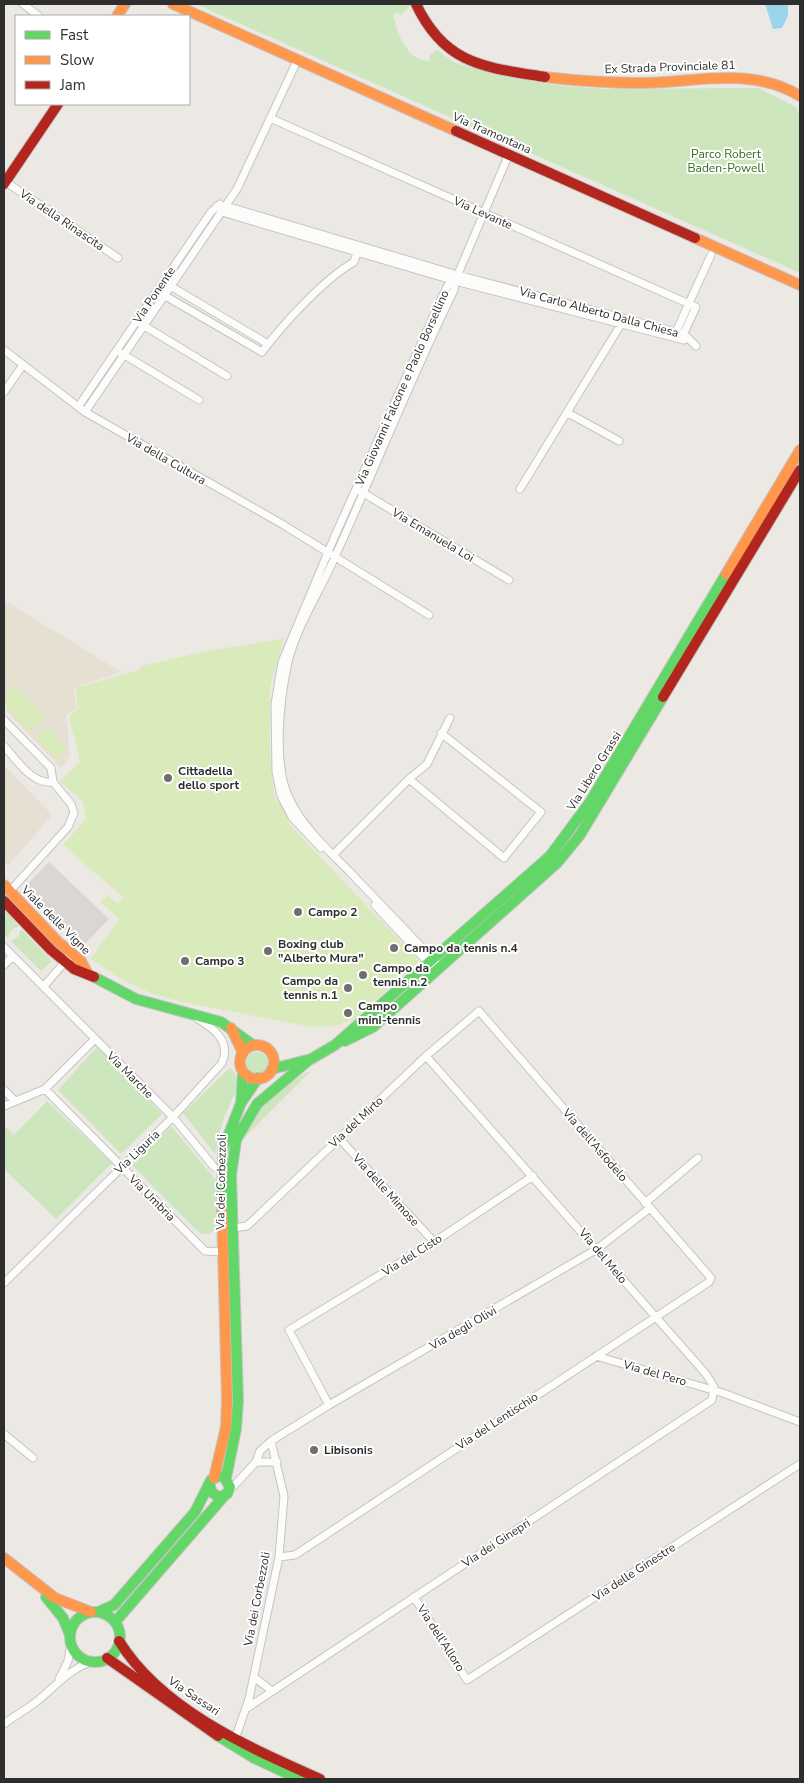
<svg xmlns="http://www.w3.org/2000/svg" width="804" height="1783" font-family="'Nunito Sans',sans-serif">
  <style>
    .education { fill: #e6e0d3 }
    .green { fill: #cee6be }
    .pitch { fill: #d9eabb }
    .plaza { fill: #dad6d2 }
    .water { fill: #99d6ec }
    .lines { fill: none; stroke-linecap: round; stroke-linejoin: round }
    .street-casing { stroke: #c5c4c5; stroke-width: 9 }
    .fast-casing { stroke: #c5c4c5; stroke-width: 12 }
    .slow-casing { stroke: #c5c4c5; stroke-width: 12 }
    .jam-casing { stroke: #c5c4c5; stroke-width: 12 }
    .street { stroke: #fcfcfb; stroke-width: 7 }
    .fast { stroke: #63d668; stroke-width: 10 }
    .slow { stroke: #ff974d; stroke-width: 10 }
    .jam { stroke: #b3261e; stroke-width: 10 }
    .poi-dot { fill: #706f6e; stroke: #fff; stroke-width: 2 }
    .labels { text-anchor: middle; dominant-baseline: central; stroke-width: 4; stroke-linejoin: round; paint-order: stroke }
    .street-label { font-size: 12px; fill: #2e2e2e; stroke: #fff }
    .park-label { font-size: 12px; fill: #2c6e1b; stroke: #fff }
    .poi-label { font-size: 12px; font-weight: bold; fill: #2e2e2e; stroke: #fff; text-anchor: start }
  </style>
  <rect width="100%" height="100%" fill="#ece8e4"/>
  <path class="education" d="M4,600l117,72 -47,16 2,21 -10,6 4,41 -9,12 -57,-60z
    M4,765l48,50 -44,51 -4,-5z"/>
  <path class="green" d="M196,4h215l-10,12 -3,-4 -5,2c4,19 13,46 36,47l1,-6 7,-5 18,13 18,5 43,11 47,7 44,3 151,-1 38,19 4,8v158z
    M4,910l15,16 -8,4 -3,8 -4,-5z
    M21,929l31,32 -11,10 -30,-30 8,-5z
    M97,1047l65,67 -41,40 -63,-64z
    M246 1063a11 11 0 1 1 22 0a11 11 0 1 1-22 0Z
    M230,1068c16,14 1,32 -5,47 -5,13 -7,26 -10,39l-32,-41z
    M312,1070l-68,68c9,-34 39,-53 68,-68z
    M47,1101l65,62 -56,56 -52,-50v-44l10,10z
    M171,1126l45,54v49l-7,5h-7l-7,-5 -63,-64z"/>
  <path class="pitch" d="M284,639l-14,47v64l4,46 3,5 6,4 7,20 129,136 -65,58 -18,7 -24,1 -130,-25 -29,-8 -32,-15 -30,-20 28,-40 -19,-17 7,-7 11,9 5,-7 -60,-52 23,-26 -3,-17 -23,-21 20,-19 -11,-46 9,-7 -2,-21 63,-18 3,-4 64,-15z
    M15,685l30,31 -16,15 -25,-26v-10z
    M47,727l19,21 -11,10 -20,-21z"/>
  <path class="plaza" d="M49,862l60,57 -26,27 -60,-57z"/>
  <path class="water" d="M765,4h23v12l-6,12 -9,1z"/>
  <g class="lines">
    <defs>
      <path id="street" d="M23,4l16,12
        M270,118l426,189 -15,32
        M6,182l112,76
        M217,206h9l235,70 215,56 8,2 12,12
        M217,206l5,6 233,69 229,59
        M167,284l101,60
        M162,294l100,58c21,-28 62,-73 92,-90l3,-10
        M141,324l86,52
        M675,334l36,-79
        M4,350l81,62 197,112 147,91
        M121,353l78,47
        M4,392l19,-27
        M78,407l133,-195 9,-8
        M85,412l152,-223 60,-128
        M568,413l51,28
        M520,489l103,-168
        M360,491l149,89
        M4,720l47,48 2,14
        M4,746c13,14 28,39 49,36
        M409,779l95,79 37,-46 -100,-79
        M321,848l-29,-31 -11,-21 -5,-24 -1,-68 7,-42 52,-124 108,-241 6,-12 7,-4
        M333,855l76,-76 18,-15 23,-46
        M10,891l58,-64 6,-14 -3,-9 -18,-22
        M375,905l61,66
        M4,947l169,170 41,50
        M4,965l9,-9
        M440,967c-30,-33 -61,-64 -91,-96 -21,-21 -46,-44 -59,-71 -18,-35 -10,-101 -2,-138 8,-34 32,-71 46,-103 41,-90 77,-181 120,-269l1,-9 54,-127
        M44,986l28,-32
        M45,1089l160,162 18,1
        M4,1090l11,11
        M4,1106l41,-17 50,-50
        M339,1138l95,104
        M645,1203l53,-45
        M233,1228l14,-2 179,-170 53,-45 232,267 -2,4 -414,273 -16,2
        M4,1283l169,-166 49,-54c9,-21 -7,-34 -24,-44
        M596,1356l127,37 77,29
        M329,1405l-40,-75 145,-88 99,-66
        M4,1434l29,24
        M256,1462h21
        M230,1490l26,-28 4,-11 11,-10 58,-36 268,-156 53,-41
        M414,1597l53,83 333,-216
        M254,1677l18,14
        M59,1679l9,-18 3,-18
        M247,1708l465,-308 2,-13 -8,-13 -280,-318
        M4,1724c10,-8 22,-14 32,-22 20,-16 33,-33 57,-41
        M235,1739l14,-40 30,-142 5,-61 -13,-55"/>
      <path id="fast" d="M94,977l42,22 85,23 32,23
        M345,1041l28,-14 184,-164 23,-28 83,-138
        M272,1069l39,-10 24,-14 215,-189 40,-54 136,-228
        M241,1103l17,-25
        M236,1140l21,-36 52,-44
        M222,1211l1,-62 18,-46 2,-31
        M226,1478l10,-49 2,-29 -7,-225 5,-34 -2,-18
        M46,1597l17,21 7,17
        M98,1612l16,-7 81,-93 16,-32 7,-4 6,1 6,10 -3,7 -8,3 -8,-5 -1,-7
        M70 1637a25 25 0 1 1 50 0a25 25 0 1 1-50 0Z
        M115,1622l110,-127
        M218,1736l36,22 45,21"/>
      <path id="slow" d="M173,4l283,127
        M117,16l8,-12
        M545,77c33,4 66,6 99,6 54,-1 107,-17 156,13
        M695,238l105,47
        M726,574l74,-124
        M4,885l54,57 23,19 7,13
        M231,1028l12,25
        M240 1062a17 17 0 1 1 34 0a17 17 0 1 1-34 0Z
        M214,1478l12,-51 1,-27 -5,-189
        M4,1558l51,40 36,14"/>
      <path id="jam" d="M416,4c29,61 68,63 129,73
        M456,131l239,107
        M4,184l54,-80
        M663,697l137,-227
        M4,901l47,49 23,19 20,8
        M119,1641c43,69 129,106 201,138
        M107,1658l111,78"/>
    </defs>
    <use href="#street" class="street-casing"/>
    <use href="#fast" class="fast-casing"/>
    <use href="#slow" class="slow-casing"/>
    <use href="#jam" class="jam-casing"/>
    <use href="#street" class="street"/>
    <use href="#fast" class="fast"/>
    <use href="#slow" class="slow"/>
    <use href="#jam" class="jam"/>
  </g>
  <g class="poi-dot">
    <circle cx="168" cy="778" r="5"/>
    <circle cx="298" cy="912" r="5"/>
    <circle cx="394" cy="948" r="5"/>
    <circle cx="268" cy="951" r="5"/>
    <circle cx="185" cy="961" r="5"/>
    <circle cx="363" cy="975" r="5"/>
    <circle cx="348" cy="988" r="5"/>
    <circle cx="348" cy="1013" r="5"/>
    <circle cx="314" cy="1450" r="5"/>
  </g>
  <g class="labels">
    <g class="street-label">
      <text transform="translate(670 67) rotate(-2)">Ex Strada Provinciale 81</text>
      <text transform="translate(492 133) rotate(24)">Via Tramontana</text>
      <text transform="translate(483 213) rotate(24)">Via Levante</text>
      <text transform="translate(62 220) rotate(34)">Via della Rinascita</text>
      <text transform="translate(154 295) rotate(-56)">Via Ponente</text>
      <text transform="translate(599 312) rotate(15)">Via Carlo Alberto Dalla Chiesa</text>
      <text transform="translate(402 388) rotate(-66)">Via Giovanni Falcone e Paolo Borsellino</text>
      <text transform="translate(166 459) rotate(30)">Via della Cultura</text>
      <text transform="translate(433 535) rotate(31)">Via Emanuela Loi</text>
      <text transform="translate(594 771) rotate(-58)">Via Libero Grassi</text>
      <text transform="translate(56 920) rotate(45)">Viale delle Vigne</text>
      <text transform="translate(130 1075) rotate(45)">Via Marche</text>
      <text transform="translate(356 1122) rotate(-43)">Via del Mirto</text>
      <text transform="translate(595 1145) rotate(49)">Via dell'Asfodelo</text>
      <text transform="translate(137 1152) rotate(-44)">Via Liguria</text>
      <text transform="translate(221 1182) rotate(-89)">Via dei Corbezzoli</text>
      <text transform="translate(386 1190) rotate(48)">Via delle Mimose</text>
      <text transform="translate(152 1198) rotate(45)">Via Umbria</text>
      <text transform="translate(412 1255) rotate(-32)">Via del Cisto</text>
      <text transform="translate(603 1256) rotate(50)">Via del Melo</text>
      <text transform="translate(463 1328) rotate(-30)">Via degli Olivi</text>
      <text transform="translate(655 1373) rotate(16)">Via del Pero</text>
      <text transform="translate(497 1421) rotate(-33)">Via del Lentischio</text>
      <text transform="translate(496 1543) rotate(-33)">Via dei Ginepri</text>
      <text transform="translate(634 1572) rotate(-33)">Via delle Ginestre</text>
      <text transform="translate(257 1599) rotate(-79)">Via dei Corbezzoli</text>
      <text transform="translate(441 1638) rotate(57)">Via dell'Alloro</text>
      <text transform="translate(194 1696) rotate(34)">Via Sassari</text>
    </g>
    <g class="park-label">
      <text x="726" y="154">Parco Robert<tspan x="726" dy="14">Baden-Powell</tspan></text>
    </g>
    <g class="poi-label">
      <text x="178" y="771">Cittadella<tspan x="178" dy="14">dello sport</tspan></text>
      <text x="308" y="912">Campo 2</text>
      <text x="278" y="944">Boxing club<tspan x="278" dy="14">"Alberto Mura"</tspan></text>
      <text x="404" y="948">Campo da tennis n.4</text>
      <text x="195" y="961">Campo 3</text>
      <text x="373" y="968">Campo da<tspan x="373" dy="14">tennis n.2</tspan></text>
      <text x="338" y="981" text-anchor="end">Campo da<tspan x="338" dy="14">tennis n.1</tspan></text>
      <text x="358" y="1006">Campo<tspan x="358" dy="14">mini-tennis</tspan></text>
      <text x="324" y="1450">Libisonis</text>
    </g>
  </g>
  <rect width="804" height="1783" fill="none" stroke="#2e2e2e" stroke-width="10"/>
  <rect x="15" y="15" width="175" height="90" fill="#ffffff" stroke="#ababab"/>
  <rect x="25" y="31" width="25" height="8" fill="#63d668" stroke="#ababab"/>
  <text x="60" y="40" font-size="15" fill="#2e2e2e">Fast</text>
  <rect x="25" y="56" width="25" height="8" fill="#ff974d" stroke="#ababab"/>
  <text x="60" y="65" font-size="15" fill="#2e2e2e">Slow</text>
  <rect x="25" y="81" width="25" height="8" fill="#b3261e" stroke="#ababab"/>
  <text x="60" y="90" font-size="15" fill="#2e2e2e">Jam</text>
</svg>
